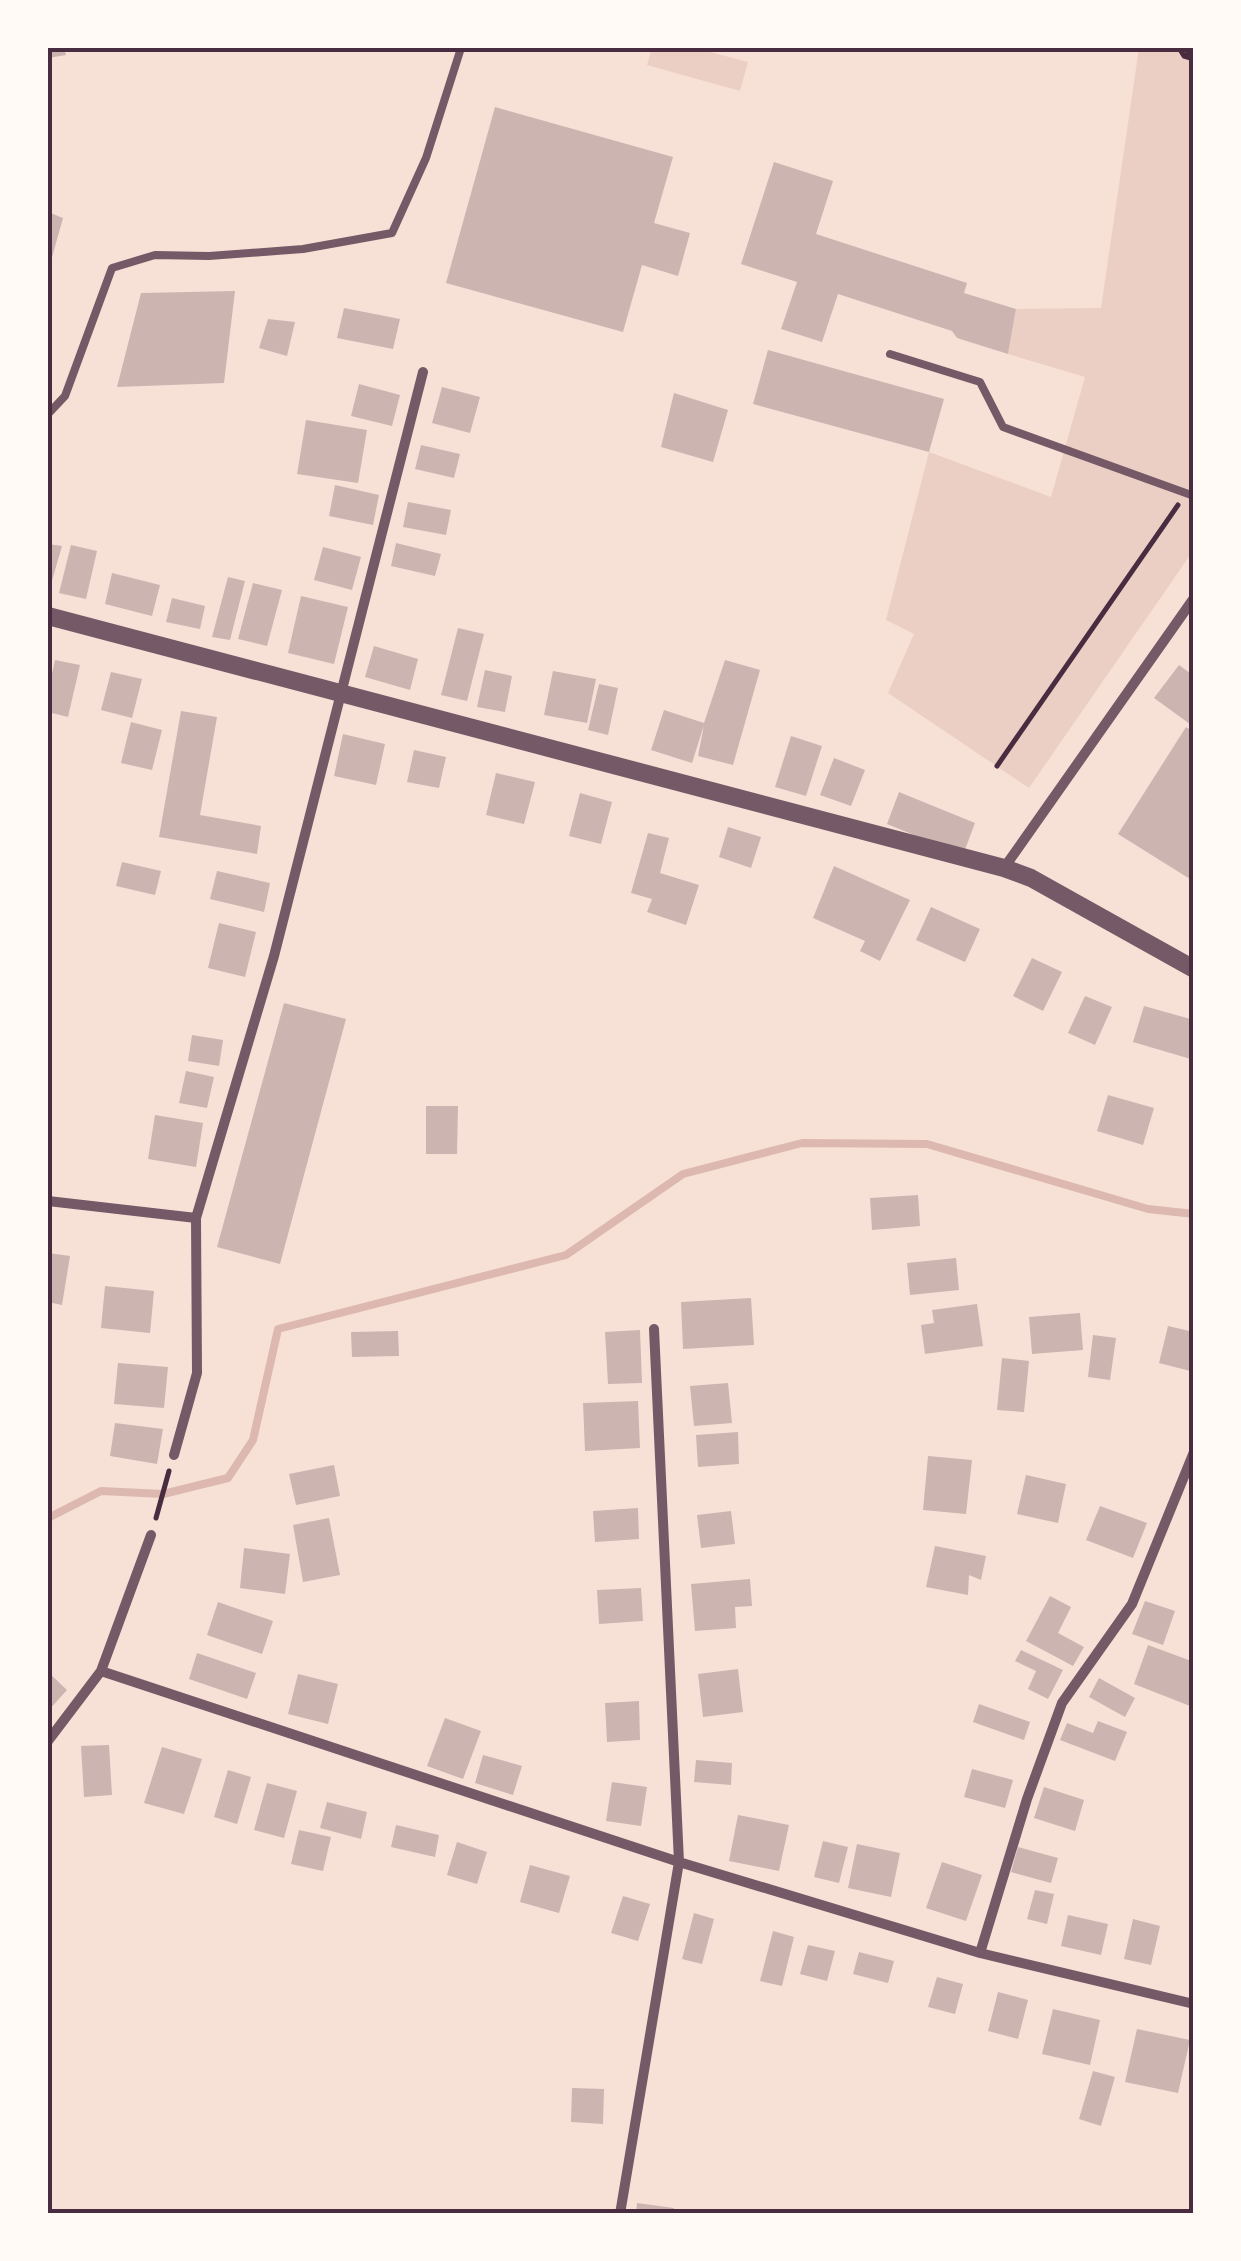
<svg xmlns="http://www.w3.org/2000/svg" width="1241" height="2261" font-family="'PT Sans',sans-serif">
  <style>
    .green { fill: #ebcfc5 }
    .lines { fill: none; stroke-linecap: round; stroke-linejoin: round }
    .stream { stroke: #dcb8b0; stroke-width: 8 }
    .building { fill: #ccb4b1 }
    .path { stroke: #4a2c40; stroke-width: 5 }
    .service { stroke: #755966; stroke-width: 8 }
    .minor { stroke: #755966; stroke-width: 10 }
    .tertiary { stroke: #755966; stroke-width: 18 }
    .neatline { fill: none; stroke: #4a2c40; stroke-width: 4 }
  </style>
  <rect width="100%" height="100%" fill="#f7e1d7"/>
  <path class="green" d="M652,48h43l53,14 -8,29 -93,-26z
    M1139,48h54v503l-164,237 -141,-95 26,-59 -28,-14 43,-168 122,45 34,-120 -77,-23 8,-45 85,-1z"/>
  <g class="lines">
    <path class="stream" d="M48,1518l53,-27 62,3 65,-16 25,-38 25,-111 288,-74 117,-81 119,-31 125,1 221,65 46,5"/>
  </g>
  <path class="building" d="M48,48h16l2,7 -18,3z
    M495,107l178,50 -19,66 36,10 -12,43 -36,-11 -19,67 -177,-49z
    M774,162l59,19 -17,53 151,49 -3,10 52,16 -8,45 -51,-16 -5,-7 -114,-37 -16,48 -41,-13 16,-47 -56,-18z
    M48,212l15,6 -14,50 -1,-1z
    M235,291l-11,92 -107,4 24,-94z
    M344,308l56,11 -7,30 -56,-11z
    M268,319l27,3 -8,34 -28,-8z
    M768,350l176,49 -15,53 -176,-48z
    M359,384l41,11 -8,31 -41,-10z
    M442,387l38,10 -10,36 -38,-10z
    M674,393l54,17 -15,52 -52,-15z
    M306,420l61,10 -9,53 -61,-9z
    M421,445l39,9 -6,24 -39,-9z
    M335,485l44,10 -6,30 -44,-9z
    M408,502l43,8 -5,25 -43,-8z
    M396,543l45,11 -6,22 -44,-10z
    M48,544l14,2 -11,38 -3,-1z
    M71,545l26,6 -11,48 -27,-6z
    M323,547l38,10 -9,33 -38,-10z
    M112,573l48,12 -8,31 -47,-12z
    M228,577l17,4 -15,59 -18,-3z
    M253,583l29,7 -15,56 -29,-7z
    M301,596l47,11 -14,57 -46,-11z
    M172,598l33,8 -5,23 -34,-7z
    M458,628l26,6 -17,67 -26,-6z
    M374,646l44,13 -8,31 -45,-13z
    M55,660l25,5 -12,52 -20,-5v-20z
    M725,660l35,10 -27,95 -35,-9 6,-31 -12,38 -41,-13 13,-40 40,13z
    M1179,665l15,11v51l-40,-29z
    M485,670l27,6 -7,36 -28,-5z
    M553,671l43,8 -9,44 -43,-8z
    M111,672l31,7 -10,39 -31,-8z
    M599,684l19,4 -10,47 -20,-5z
    M181,711l36,6 -17,98 61,11 -4,28 -98,-17z
    M131,722l31,8 -10,40 -31,-7z
    M1186,727l8,5v142l-4,5 -72,-45z
    M343,734l42,10 -9,41 -42,-9z
    M791,736l31,10 -16,50 -31,-9z
    M414,750l32,7 -7,31 -32,-6z
    M834,758l31,12 -14,36 -31,-11z
    M496,773l39,9 -11,42 -38,-9z
    M899,792l76,31 -12,32 -76,-31z
    M580,793l32,9 -11,42 -32,-8z
    M728,827l33,10 -10,31 -32,-11z
    M648,833l21,5 -9,35 39,12 -13,40 -39,-13 5,-13 -21,-6z
    M122,862l39,9 -6,24 -39,-9z
    M834,866l76,34 -30,61 -20,-10 5,-10 -52,-23z
    M217,871l53,12 -6,29 -54,-13z
    M931,907l49,22 -15,33 -49,-22z
    M219,923l37,9 -11,45 -37,-9z
    M1032,958l30,14 -19,39 -30,-15z
    M1085,996l27,11 -17,38 -27,-12z
    M284,1003l62,16 -66,245 -63,-17z
    M1144,1006l50,14v40l-61,-18z
    M192,1035l31,5 -4,26 -31,-5z
    M186,1071l28,6 -7,31 -28,-5z
    M1108,1095l46,13 -11,37 -46,-14z
    M426,1106h32l-1,48h-31z
    M155,1115l48,8 -7,44 -48,-8z
    M918,1195l2,31 -48,4 -2,-32z
    M48,1253l22,3 -8,49 -14,-3z
    M956,1258l3,32 -49,5 -3,-32z
    M105,1286l49,5 -4,42 -49,-5z
    M751,1298l3,47 -71,4 -2,-47z
    M977,1304l6,42 -58,8 -4,-29 13,-2 -2,-13z
    M1080,1313l3,37 -51,4 -3,-37z
    M1168,1326l26,6v40l-35,-9z
    M640,1330l2,53 -34,1 -3,-52z
    M398,1331l1,25 -47,1 -1,-25z
    M1093,1335l23,3 -6,42 -22,-3z
    M1002,1358l27,3 -5,51 -27,-2z
    M118,1363l50,4 -4,41 -50,-4z
    M728,1383l4,40 -38,3 -4,-40z
    M638,1401l2,47 -55,3 -2,-48z
    M115,1423l48,6 -6,35 -47,-8z
    M738,1432l1,32 -41,3 -2,-32z
    M928,1456l44,4 -6,54 -43,-4z
    M334,1465l6,31 -44,9 -7,-31z
    M1026,1475l40,9 -8,39 -41,-9z
    M1100,1506l47,17 -14,35 -47,-18z
    M638,1508l1,31 -44,3 -2,-31z
    M731,1511l4,33 -34,4 -4,-33z
    M329,1518l11,57 -37,7 -10,-57z
    M935,1546l51,10 -5,24 -12,-5 -1,20 -42,-8z
    M244,1548l46,6 -5,40 -45,-6z
    M750,1579l2,27 -17,1 1,21 -41,3 -4,-47z
    M641,1588l2,33 -44,3 -2,-34z
    M1050,1596l21,11 -13,26 26,14 -11,19 -47,-25z
    M1145,1601l30,10 -12,34 -31,-11z
    M218,1602l55,19 -11,33 -55,-19z
    M1148,1645l46,17v35l-4,9 -56,-22z
    M1021,1650l42,20 -15,29 -20,-10 8,-18 -21,-10z
    M197,1653l59,20 -9,26 -58,-20z
    M738,1669l5,43 -40,5 -5,-43z
    M48,1672l19,18 -19,21z
    M298,1674l40,10 -10,40 -40,-10z
    M1099,1678l36,20 -10,19 -36,-20z
    M639,1701l1,39 -33,2 -2,-39z
    M979,1704l51,18 -6,18 -51,-18z
    M445,1718l36,13 -18,48 -36,-13z
    M1098,1721l29,11 -12,29 -55,-21 7,-17 26,10z
    M109,1745l3,50 -28,2 -3,-51z
    M162,1747l40,12 -18,55 -40,-11z
    M483,1755l39,11 -9,29 -38,-12z
    M696,1760l36,3 -1,22 -37,-3z
    M972,1769l41,11 -8,28 -41,-11z
    M228,1770l23,7 -14,47 -23,-7z
    M612,1782l35,5 -6,39 -35,-5z
    M267,1783l30,8 -13,47 -30,-8z
    M1044,1787l40,13 -9,31 -41,-13z
    M327,1802l40,10 -6,27 -41,-11z
    M738,1815l51,10 -10,46 -50,-10z
    M396,1825l43,10 -4,22 -44,-10z
    M299,1830l32,7 -8,34 -32,-7z
    M823,1841l25,6 -9,36 -25,-6z
    M457,1842l30,10 -10,32 -30,-9z
    M857,1844l43,9 -9,44 -43,-9z
    M1018,1847l40,11 -7,25 -40,-11z
    M942,1862l40,13 -16,46 -40,-13z
    M530,1865l40,11 -11,37 -39,-11z
    M1035,1890l19,4 -7,30 -20,-5z
    M623,1896l27,8 -12,37 -27,-8z
    M694,1913l20,6 -12,45 -20,-5z
    M1068,1915l40,9 -7,31 -40,-9z
    M1133,1919l27,7 -9,39 -27,-6z
    M773,1931l21,6 -12,49 -22,-5z
    M808,1945l27,6 -8,30 -27,-7z
    M859,1952l35,9 -6,22 -35,-9z
    M937,1977l26,7 -8,30 -27,-7z
    M998,1992l30,8 -10,39 -30,-8z
    M1053,2009l47,11 -10,45 -48,-11z
    M1137,2029l53,11 -12,53 -53,-11z
    M1093,2071l22,6 -14,49 -22,-7z
    M572,2088l32,1 -1,35 -32,-2z
    M637,2203l37,5v6h-38z"/>
  <g class="lines">
    <path class="path" d="M1179,48l5,8 10,3
      M1184,56l10,-6
      M997,766l181,-261
      M156,1518l13,-47"/>
    <path class="service" d="M890,354l90,28 23,45 191,69
      M48,414l17,-18 47,-128 43,-13 54,1 94,-7 89,-16 34,-75 35,-110"/>
    <path class="minor" d="M1004,868l190,-270
      M48,1201l148,17
      M174,1455l23,-82 -1,-155 78,-262 149,-584
      M101,1671l578,191 301,91 214,51
      M48,1741l53,-70 50,-136
      M980,1953l47,-154 35,-96 70,-99 62,-152
      M620,2214l59,-352 -25,-533"/>
    <path class="tertiary" d="M48,616l956,252 27,10 163,91"/>
  </g>
  <rect width="1241" height="2261" fill="none" stroke="#fffaf5" stroke-width="100"/>
  <rect x="50" y="50" width="1141" height="2161" class="neatline"/>
</svg>
